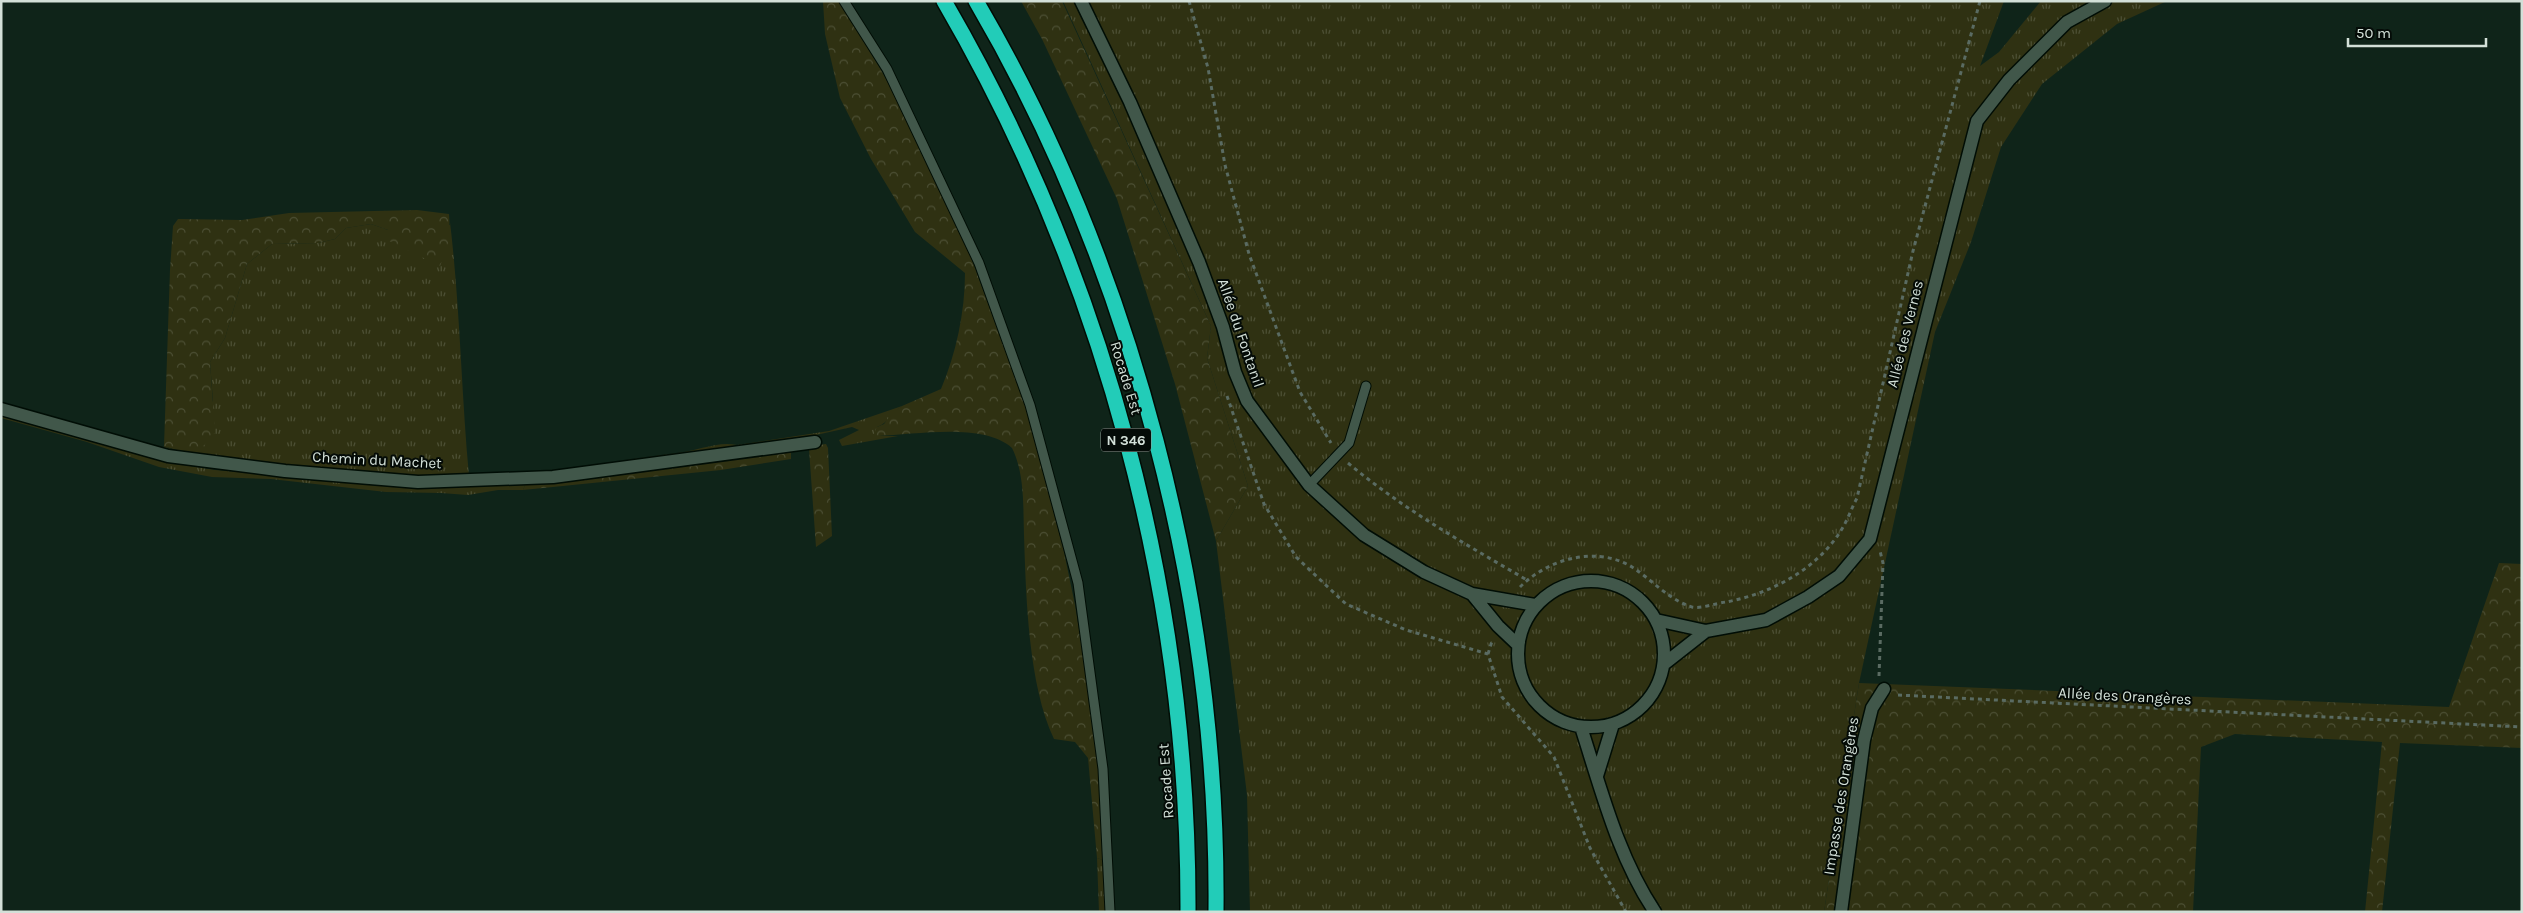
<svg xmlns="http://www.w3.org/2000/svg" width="2523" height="913" font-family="Karla,sans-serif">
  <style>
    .grass { fill: url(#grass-tufts) }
    .forest { fill: url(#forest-crowns) }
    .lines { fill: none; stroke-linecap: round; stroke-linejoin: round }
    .lane-casing { stroke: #000d05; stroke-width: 11 }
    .street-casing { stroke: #000d05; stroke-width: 15 }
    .highway-casing { stroke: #000d05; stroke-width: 18 }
    .path { stroke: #5a6b62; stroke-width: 3; stroke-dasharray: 4 4; stroke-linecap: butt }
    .lane { stroke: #41574a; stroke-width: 9 }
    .street { stroke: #41574a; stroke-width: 12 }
    .highway { stroke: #22ccb8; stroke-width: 15 }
    .labels { text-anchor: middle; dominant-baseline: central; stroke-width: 4; stroke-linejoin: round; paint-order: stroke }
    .shield { fill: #040b07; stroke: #95a099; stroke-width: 1 }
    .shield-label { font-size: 14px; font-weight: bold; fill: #d3e0d8 }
    .street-label { font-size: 15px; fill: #d3e0d8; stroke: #040b07 }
  </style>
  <defs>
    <pattern id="grass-tufts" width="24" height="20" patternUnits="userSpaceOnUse" patternTransform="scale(1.25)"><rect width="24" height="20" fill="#2f3112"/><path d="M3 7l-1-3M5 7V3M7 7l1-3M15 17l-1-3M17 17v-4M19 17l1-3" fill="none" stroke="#4c4f34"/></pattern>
    <pattern id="forest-crowns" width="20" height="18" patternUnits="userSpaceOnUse" patternTransform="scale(1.25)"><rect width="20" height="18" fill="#2f3112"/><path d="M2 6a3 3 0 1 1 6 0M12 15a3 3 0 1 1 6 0" fill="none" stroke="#4c4f34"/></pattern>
  </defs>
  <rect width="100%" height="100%" fill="#0f2419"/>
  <path class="grass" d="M1063,1h941l-24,65 19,-14 42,-51h126l-50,23 -75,60 -41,63 -30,95 -36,90 -76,351 -35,229h-574l-3,-117 -31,-254 32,-55 -41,-128 4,-32z
    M449,214c11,87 12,175 20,262 70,-1 140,-14 209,-23 20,-2 39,-12 59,-8l92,-14 73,-25c-10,7 -14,17 -25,21l2,9h19l-56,10 -3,-6 20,-10 -7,-3 -45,10 -261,35 -106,8 -110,-9 -163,-20 -4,-2 1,-3 12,5 37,-50 -3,-39 15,-24 22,-74 25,-20 46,-1 17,-4 11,-11 25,-4 17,6 62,-5z
    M1,415l176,49 38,6 177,15 70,2 64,-4 -3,7h-25l-30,5 -27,-2 -55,-1 -115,-13 -59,-2 -53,-10 -72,-25 -86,-24z
    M1097,858l9,3 -1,51h-6z"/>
  <path class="forest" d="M823,1h16l42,69 38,72 50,110 57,155 38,145 11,53 17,104 11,89 3,63 -9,-3 -9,-100 -13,-16 -21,-3c-26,-55 -28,-144 -30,-204 -1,-28 1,-61 -12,-87 -29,-26 -97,-13 -134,-12l-4,-2 3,-7 7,-3 8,-11 10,-7 39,-17c15,-35 24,-77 24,-116l-50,-41 -44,-73 -31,-61 -15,-64z
    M1021,1h41l149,325 -4,32 41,128 -32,55 -41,-157 -58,-185 -75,-160z
    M417,210l32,4 1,27 -10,25 -53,-26 1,-10 -17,-6 -25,4 -11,11 -17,4 -46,1 -25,20 -22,74 -15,24 5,70c-15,23 -26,23 -51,14l6,-176 3,-44 5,-7 64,1 47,-7z
    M826,444l2,4 4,88 -16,11 -7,-98 1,-3z
    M791,450v9l-70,11 -198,20 3,-7z
    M2499,563l23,1v184l-122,-5 -18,169h-17l17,-170 -147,-8 -34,13 -8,165h-369l35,-229 590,24z"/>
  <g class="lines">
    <defs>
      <path id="lane" d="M844,1l43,68 92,194 51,142 48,178 25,186 7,143
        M1309,485l40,-42 17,-57"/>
      <path id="street" d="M1081,1l49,101 69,160 24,65 12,45 12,29 62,84 55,50 60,37 48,22 63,11
        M1,409l167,47 117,15 133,11 135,-5 262,-35
        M1518 654a73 73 0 1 1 146 0a73 73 0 1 1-146 0Z
        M1472,594l26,32 20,19
        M1656,620l50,11 60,-11 42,-23 31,-21 31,-37 107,-418 32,-41 58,-58 38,-21
        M1664,664l42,-33
        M1581,727c20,62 37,130 74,185
        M1597,776l16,-52
        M1841,912l23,-172 8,-32 12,-19"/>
      <path id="highway" d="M944,1c160,275 245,593 244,911
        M976,1c157,268 243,601 240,911"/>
    </defs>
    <use href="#lane" class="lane-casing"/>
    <use href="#street" class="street-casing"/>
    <use href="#highway" class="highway-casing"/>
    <path class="path" d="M1189,1l19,67 17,97 24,89 51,138 31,51
      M1227,396l37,108 32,53 50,47 60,26 82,24 14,43 52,60 36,91 36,64
      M1348,463c55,46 117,81 179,117
      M1520,587c28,-28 76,-42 112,-20 19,12 37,33 60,40 9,2 25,-4 34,-5 43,-8 89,-31 114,-70 7,-10 11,-23 17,-34l56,-247 67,-250
      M1488,654l4,-13
      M1879,676l4,-113 -3,-12
      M1898,695l624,32"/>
    <use href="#lane" class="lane"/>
    <use href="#street" class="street"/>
    <use href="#highway" class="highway"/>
  </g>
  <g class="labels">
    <rect class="shield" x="1101" y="428.5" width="50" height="23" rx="4"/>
    <g class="shield-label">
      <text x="1126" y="440">N 346</text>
    </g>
    <g class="street-label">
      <text transform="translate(1241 333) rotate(71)">Allée du Fontanil</text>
      <text transform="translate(1905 334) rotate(-76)">Allée des Vernes</text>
      <text transform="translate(1126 378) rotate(73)">Rocade Est</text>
      <text transform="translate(377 460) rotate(3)">Chemin du Machet</text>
      <text transform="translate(2125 696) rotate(3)">Allée des Orangères</text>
      <text transform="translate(1166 781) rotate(-94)">Rocade Est</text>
      <text transform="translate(1841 796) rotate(-81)">Impasse des Orangères</text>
    </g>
  </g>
  <rect width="2523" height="913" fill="none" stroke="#d3e0d8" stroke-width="5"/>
  <path d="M2348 38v8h138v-8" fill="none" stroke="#d3e0d8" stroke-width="2.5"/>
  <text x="2356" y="38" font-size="15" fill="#d3e0d8" stroke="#040b07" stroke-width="4" paint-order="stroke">50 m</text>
</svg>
